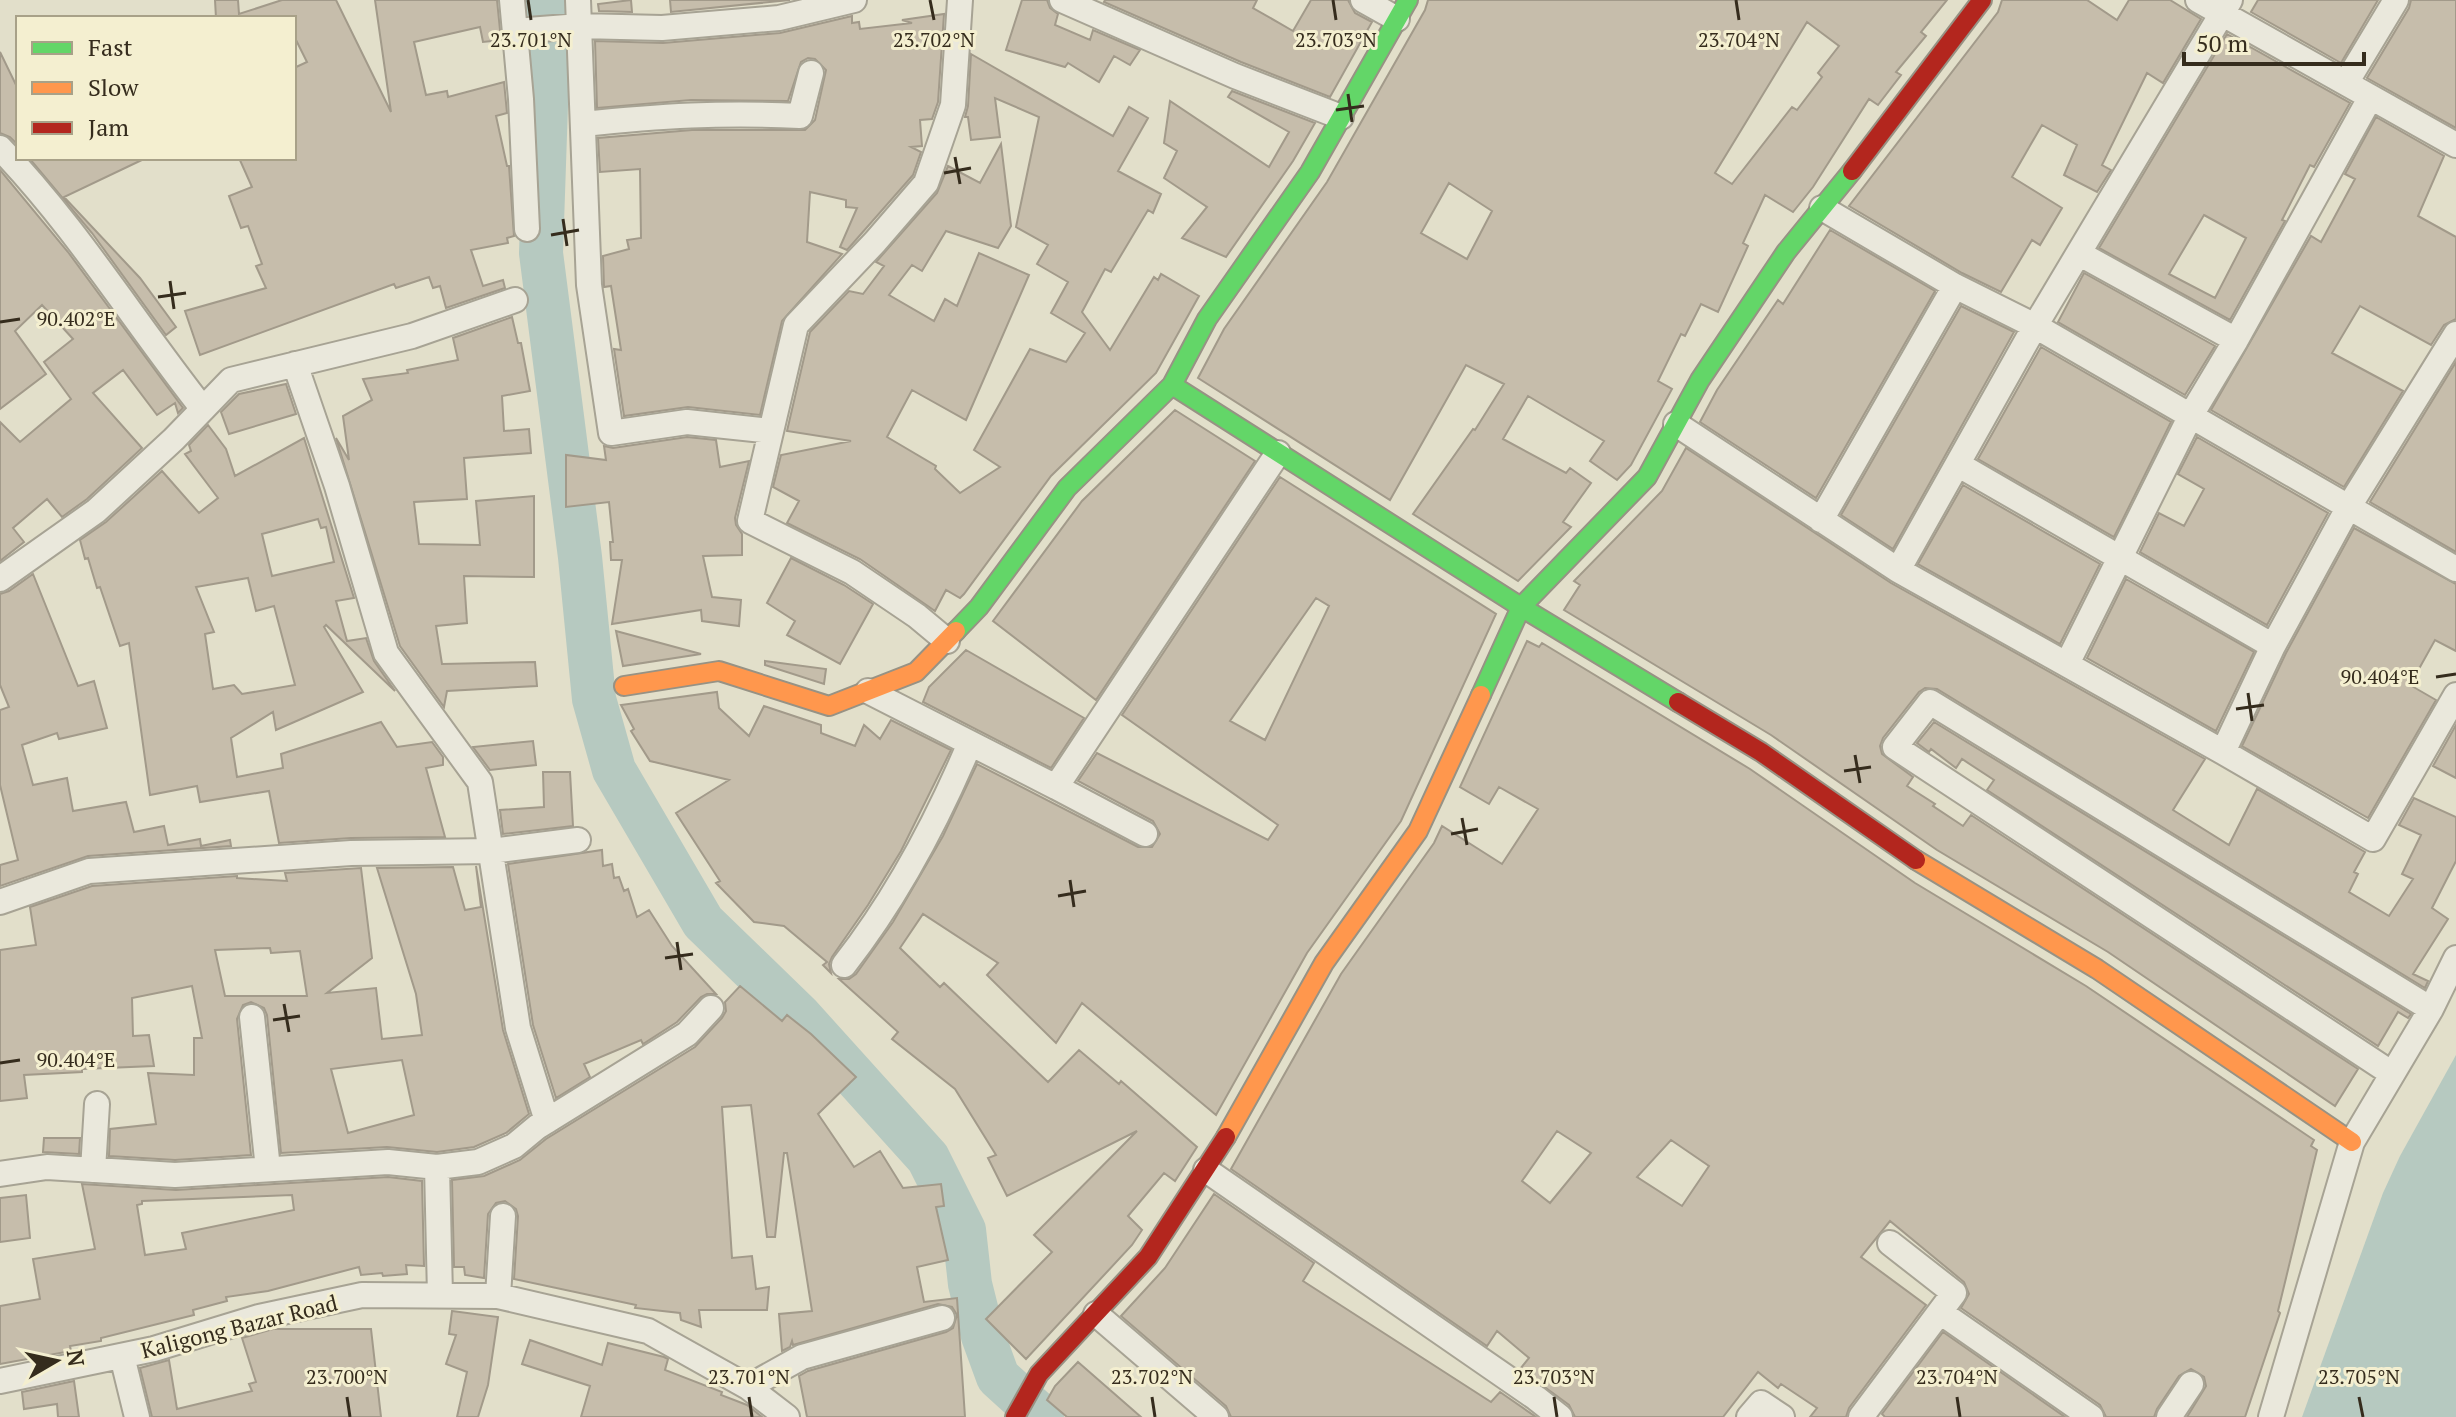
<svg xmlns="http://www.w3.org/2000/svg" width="2456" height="1417" font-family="'PT Serif',serif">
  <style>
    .water { fill: #b6c9c0 }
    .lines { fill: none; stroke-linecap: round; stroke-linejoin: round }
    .river { stroke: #b6c9c0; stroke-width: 44 }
    .building { fill: #c6bdab; stroke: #a29a8a; stroke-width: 2; fill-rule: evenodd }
    .street-casing { stroke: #a7a394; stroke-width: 28 }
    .fast-casing { stroke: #979284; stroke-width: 22 }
    .slow-casing { stroke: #979284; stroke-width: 22 }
    .jam-casing { stroke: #979284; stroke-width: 22 }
    .street { stroke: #eae8dc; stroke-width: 24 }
    .fast { stroke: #63d668; stroke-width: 18 }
    .slow { stroke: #ff974d; stroke-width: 18 }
    .jam { stroke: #b3261e; stroke-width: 18 }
    .ticks { fill: none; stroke: #352c1d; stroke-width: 3 }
    .labels { text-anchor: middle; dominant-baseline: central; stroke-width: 6; stroke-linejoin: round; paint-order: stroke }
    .street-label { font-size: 22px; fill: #352c1d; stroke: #f4efd0 }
    .ticks-label { font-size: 20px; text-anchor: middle; fill: #352c1d; stroke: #f4efd0; stroke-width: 6; stroke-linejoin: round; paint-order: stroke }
  </style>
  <rect width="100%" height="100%" fill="#e2dfca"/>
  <path class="water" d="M2456,1055v362h-154l81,-224 17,-37z"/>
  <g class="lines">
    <path class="river" d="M545,0l3,46 -7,207 39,304 14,142 20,71 89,152 96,93 129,143 36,72 6,54 13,52 15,41 44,40"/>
  </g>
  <path class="building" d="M215,0h23l1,14 43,-14h54l55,112 -16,-112h122l4,40 -18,2 -3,-15 -66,15 12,53 21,-4 1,6 56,-15 3,31 -11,3 11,50h2l5,70 -7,2 1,5 -37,7 12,36 20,-6 2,8 -59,20 -6,-22 -7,2 -4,-11 -33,11 -2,-4 -194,71 -15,-44 81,-23 -10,-22 6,-2 -14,-38 -7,2 -12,-32 23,-9 -13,-29h55v-90l13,-6 -13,-26v-18h-55v-2v2h-23z
    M631,0l1,12 -33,-1 -1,-7z
    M670,0h120l-119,12z
    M1022,0h25l3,8 8,6 -3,11 35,15 3,-10 47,20 -10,15 -16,-9 -15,26 -31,-19 -3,4 -59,-17z
    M1105,0h152l-4,8 40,23 18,-31h37l7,13 17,9 -42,75 -89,-35 -137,-60z
    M1428,0h519l-26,32 5,4 -30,36 5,3 -23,30 -9,-6 -56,88 -20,25 -28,-17 -22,48 5,3 -30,66 -17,-8 -16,32 -4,-2 -23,47 14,8 -41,76 -14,15 -27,-19 14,-20 -76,-45 -25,43 63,34 4,-5 21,15 -28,39 8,5 -53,54 -105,-67 60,-85 2,1 29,-46 -38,-19 -76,135 -192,-122 26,-49 103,-147 98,-172zM1807,22l32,24 -21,27 4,4 -25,33 -5,-3 -60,77 -17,-11zM1449,183l43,28 -25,48 -46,-26z
    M2002,0h85l30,20 12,-20h41l31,19 -38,64 -16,-10 -45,92 9,5 -14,22 -33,-17 13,-30 -35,-20 -30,52 50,31 -22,37 -8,-5 -31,52 -39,-19 -113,-67 149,-194z
    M2258,0h120l-37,63 -90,-51z
    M2411,0h45v128l-89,-50 42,-70z
    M944,14l-6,88 -6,17 -12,1 2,26 -11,1 10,5 -8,23 -66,75 -7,-3 17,-39 -11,-1v-7l-36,-8 -3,50 35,12 -60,67 -22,94 -72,-8 -64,9 -10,-67 7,1 -10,-64 -7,1 -1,-31 26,-7 -2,-9 14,-2 -1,-69 -40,3 -2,-34 94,-8h113l10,-10 11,-50 -11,-11 -7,-1 -7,4 -13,39 -97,-1 -94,8 -2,-67 68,2 117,-10 72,-17v7l7,-1 1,7 52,-6 -10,-3z
    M2227,34l123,69 -36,64 -4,-2 -28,55 3,1 -55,99 -131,-72zM2204,215l42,23 -31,60 -46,-24z
    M0,52l18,37v56l-8,-8 -10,-4z
    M971,54l142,82 16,-29 19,11 -30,53 43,23 -8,19 -5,-3 -37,62 -6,-3 -23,43 28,38 44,-73 4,3 3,-6 38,22 -43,77 -105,103 -87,118 -4,4 -14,-8 -11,21 -75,-52 -73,-36 12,-22 -26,-14 8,-32 70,-14 -64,-10 23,-99 39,-41 14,3 21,-28 -8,-4 61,-69 11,-27 32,17 21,-39 10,82 -13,22 -52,-17 -24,40 -10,-6 -23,30 45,26 11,-22 12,7 22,-53 50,22 -63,145 -54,-30 -25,47 49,29 -1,3 25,24 40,-26 -26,-17 56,-101 36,13 19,-29 -34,-20 17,-31 -31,-18 11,-19 -32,-18 23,-110 -44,-19 5,39 -29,3 -3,-23h-3l3,-11z
    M1232,91l83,32 -22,38 -67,96 -44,-19 25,-31 -43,-29 13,-27 -13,-8 6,-42 99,66 20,-35 -61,-35z
    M2376,117l68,39 -26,60 38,21v82l-12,6 -13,20 -71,-39 -28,47 71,38 -59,96 -133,-77 100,-174 10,6 34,-63 -10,-5z
    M29,158h117l-82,39 76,81 36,49 -10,8 -74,-102z
    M0,170l68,82 115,156 -5,5 -3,-10 -18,12 -34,-45 -30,23 49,55 -55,51 -25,18 -15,-18 -34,29 11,14 -24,19v-139l20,20 51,-43 -27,-37 29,-23 -31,-34 -27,26 31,43 -46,35z
    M1830,230l105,61 -119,207 -116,-76 17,-32 61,-90 5,4z
    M2084,273l131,73 -30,49 -127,-73z
    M1961,306l53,26 -121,217 -52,-34z
    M512,317l6,26h3l9,48 -28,5 2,35 25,-2 2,24 -67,5 3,41 -53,3 5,42 61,1 -4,-44 58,-5v81l-70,-1 3,47 -31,3 6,38 93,-2 2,24 -90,5 -3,16 -44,-61 -64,-208 13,22 -6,-44 29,-16 -9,-21 45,-6 -1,-3 51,-10 -5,-22z
    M2041,347l130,75 -57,115 -136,-78z
    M2456,362v190l-86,-50z
    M286,384l10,30 -67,20 -8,-22 18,-18z
    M1175,410l80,51 -159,239 -103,-79 89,-120z
    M208,425l18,24 9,27 69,-38 50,160 -18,3 11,40 19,-3 8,23 21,30 -69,-66 -2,2 39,65 -87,38 -3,-18 -42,26 6,39 46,-9 -2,-14 100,-32 16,25 35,-5 11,15v8l-17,3 19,69 -94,1 -72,5 -10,-52 -69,11 -3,-16 -47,9 -21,-152 -9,3 -20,-59 -3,1 -9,-30 -3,1 -5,-19 26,-18 56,-51 37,42 19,-15 -33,-44 6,-3 -2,-6zM318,519l3,9 5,-1 8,35 -62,14 -10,-42zM248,578l8,33 18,-5 21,79 -53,9 -8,-9 -21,4 -8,-55 9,-2 -18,-45z
    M687,437l29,3 4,27 29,-6 -14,57 1,7 6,9v21l-39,1 9,41 29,3 -2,26 -37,-5 -1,-11 -89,14 10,-64h-11l-1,-18h3l-4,-40 -43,5v-52l40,5 -2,-14 9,2z
    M2197,437l131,76 -61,112 -127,-73 19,-39 25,13 20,-37 -26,-15z
    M1686,448l205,135 314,176 -32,51 56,35 28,-56 108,63 -11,20 4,2 -9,18 40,24 24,-37 -11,-5 19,-39 -22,-10 15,-27 42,19v44l-24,47 16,11 -35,55 15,7 -3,7 -488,-299 -12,-1 -6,4 -36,46 -3,8 2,8 31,23 -6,9 28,18 -2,2 30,20 8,-11 387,254 -23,37 -227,-154 -171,-102 -166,-115 -207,-125 16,-25 -6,-4 88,-90z
    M1280,477l216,137 -95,207 -94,132 -91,162 -134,-112 -26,40 -69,-68 11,-12 -75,-49 -23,34 40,39 4,-4 104,99 31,-32 40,34 2,-3 76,66 -22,34 -11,-8 -36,43 14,14 -10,15 -106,114 -40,-40 66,-67 -18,-17 103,-104 -130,65 -19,-38 8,-3 -41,-66 -63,-50 6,-7 -59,-53h10l7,-5 37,-52 50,-86 34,-72 161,83h14l8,-13 -7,-13 -75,-40 19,-28 171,87 10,-15 -156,-110zM1316,598l13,8 -64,134 -35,-19z
    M1963,485l137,79 -40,80 -142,-80z
    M2354,528l102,56v67l-21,-11 -25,45 26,15 -68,118 -126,-72 44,-93z
    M791,558l53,27 29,19 -33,60 -53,-29 8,-14 -28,-18z
    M33,574l45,112 16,-5 13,47 -48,11 -2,-6 -35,12 11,40 34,-7 6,33 53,-9 8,30 30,-6 4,19 32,-6 1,7 29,-6 1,6 -143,10 -88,30v-21l18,-5 -18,-75v-75l9,-3 -9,-22v-91l9,-3z
    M2126,579l128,73 -38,79 -129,-73z
    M616,631l85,23 -78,12z
    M1527,641l12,6 3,-4 208,126 165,114 171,103 228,154 -3,6 6,4 -39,161 2,2 -35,104h-58l19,-31 -2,-9 -13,-8 -12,7 -22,33 -3,8h-48l-6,-12 -139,-97 8,-14 -5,-12 -74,-61 -29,36 65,48 -77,103 -3,9h-36l7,-9 -36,-24 -3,4 -20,-16 -35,45h-148l-6,-12 -49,-36 9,-11 -32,-27 -10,15 -256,-177 110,-195 93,-131 8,-17 60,38 36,-55 -39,-22 -10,17 -29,-17zM1557,1131l34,22 -41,50 -28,-22zM1671,1140l38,26 -27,40 -45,-29z
    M966,650l118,68 -33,50 -128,-66 6,-15z
    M765,661l61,8 -2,15 -59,-19z
    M717,692l2,16 30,28 15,-30 57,19v8l34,13 9,-21 16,14 11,-19 60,30 -50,101 -33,54 -36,52 -3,7 2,9 -8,-8 4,-3 -43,-36 -30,-4 -38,-39 4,-2 -44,-68 53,-33 -79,-19 -19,-30 3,-2 -13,-24z
    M1934,722l477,292 -3,4 -10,-6 -20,34 -391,-256 7,-10 -32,-21 -6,9 -25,-19 -2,3 -12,-9z
    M2456,725v53l-23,-12z
    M533,741l3,24 -46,5 -17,-23z
    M543,772h27l3,54 -70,8 -3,-24 44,-3z
    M602,850l1,16 9,-2 2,14 5,-1 5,14 4,-2 9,28 12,-7 23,36 44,48h-9l-6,3 -24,25 -34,22 -2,-4 -57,24 6,13 -34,21 -23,-73 -25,-161z
    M476,866l27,164 26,84 -23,19 -32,14 -37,5 -50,-5 -106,6 -14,-138 -3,-7 -13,-6 -8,3 -6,14 14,136 -76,5 -66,-4 1,-27 46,-5 -8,-51 46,2v-37h8l-10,-52 -60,12 1,38 16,-1 5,31 -72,3v3l-58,3 3,23 -27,3v-151l36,-5 -6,-38 62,-21 145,-10v2l50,3 -2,-8 76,-5 11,90 -45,35 49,-5 6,51 40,-4 -6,-41 -39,-126 76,-1 12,43 16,-3zM270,948l1,5 29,-2 7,45h-82l-10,-46zM402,1060l12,55 -66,18 -17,-64z
    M740,986l42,35 5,-6 24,19 45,43 -38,37 36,53 26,-16 23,37 38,-4 3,22 -8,1 12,53 -31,7 7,35 33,-4 8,119h-158l-8,-41 9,-5 138,-39 7,-4 4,-13 -5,-8 -14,-3 -145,41 -1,-4 -2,6 -8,4 -3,-37 33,-3 -25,-158h-3l-9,84h-8l-16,-132 -29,2 10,151 20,-2 4,33 13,-2 -2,23h-68l2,17 -20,-7 -1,-7 -45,-5 1,-3 -122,-26 4,-63 -2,-7 -11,-8 -9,2 -8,11 -4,64 -19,-3 -1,-8h-10l-2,-87 32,-4 36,-16 26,-21 149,-92 27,-29 4,-7 -1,-9z
    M44,1138h36l-1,16 -36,-2z
    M388,1177l34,4 2,85 -18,-1 1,9 -24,2 -1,-3 -21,2 -2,-8 -91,24 -42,6 1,4 -34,9 1,5 -93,23v3l-31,5 1,5 -71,13v-58l40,-7 -7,-40 62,-10 -13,-65 94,6zM292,1195l2,15 -112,23 4,16 -41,6 -8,-50 5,-1v-3z
    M1214,1194l100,69 -11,18 188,121 9,-10 36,25h-305l-5,-11 -105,-90 44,-48z
    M26,1195l4,43 -30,4v-44z
    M452,1311l46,6 -10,68 -10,32h-21l10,-45 -21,-8 10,-29 -7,-1z
    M273,1329h98l10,88h-229l-12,-49 29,-8 8,49 75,-18 -3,-7 7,-2 -14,-44z
    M1943,1332l122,85h-180l-3,-3z
    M530,1340l72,25 6,-22 56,14 4,2 -3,11 57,22 -1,3 26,10 15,12h-181l9,-31 -68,-22z
    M1078,1362l63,55h-74l-20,-17 8,-14z
    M74,1381l5,36h-21l-1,-13 -33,5 -2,-17z"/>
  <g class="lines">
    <defs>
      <path id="street" d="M512,0l9,99 6,130
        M578,0l11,285 22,148 76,-11 84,9
        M1062,0l173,76 106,41
        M1363,0l34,19
        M2198,0l258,145
        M515,31l65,-5 82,2 117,-10 75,-18
        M2346,83l50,-83
        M583,124c76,-8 140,-12 217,-8l11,-43
        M0,148c76,79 135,175 203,261
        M1822,208l133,78 80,40 421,243
        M2080,254l156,86
        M295,364l42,122 49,167 94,129 38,246 29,93
        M1676,424l222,146 325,182 150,87 83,-144
        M1959,465l314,181
        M1821,520l134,-234
        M1898,570l137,-244 195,-326
        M0,579l96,-68 78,-72 57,-59 181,-44 103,-36
        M947,641l-30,-25 -65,-44 -102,-51 46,-196 79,-83 51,-59 27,-78 7,-105
        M2067,664l124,-249 45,-75 134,-242
        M868,691l188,96
        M2223,752l50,-106 75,-138 108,-174
        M1145,834l-89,-47 222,-334
        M0,902l89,-31 262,-18 140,-2 87,-11
        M844,965c51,-65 94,-146 126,-222
        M252,1017l16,152
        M2391,1073l-496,-326 35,-45 501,307
        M437,1167l3,128
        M93,1170l4,-66
        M1206,1170l330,228 24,19
        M0,1174l47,-7 128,8 213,-13 49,5 41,-5 36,-16 23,-19 150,-93 24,-26
        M498,1296l5,-80
        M1940,1312l151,105
        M1096,1314l120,103
        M122,1356l15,61
        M0,1381l154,-32 105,-32 103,-22 136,1 150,35 100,56 39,30
        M748,1387l54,-30 140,-39
        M1749,1417l12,-14 21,14
        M1861,1417l93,-124 -64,-50
        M2169,1417l22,-33
        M2271,1417l81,-275 79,-133 25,-51"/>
      <path id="fast" d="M1172,385l349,222 157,95
        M956,631l23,-24 88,-119 105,-103 35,-66 103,-147 98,-172
        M1481,695l40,-88 126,-130 53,-97 86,-128 66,-81"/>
      <path id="slow" d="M624,686l95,-15 110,35 87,-34 40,-41
        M1916,860l181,109 255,173
        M1226,1137l98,-174 94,-132 63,-136"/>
      <path id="jam" d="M1852,171l130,-171
        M1678,702l83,50 155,108
        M1015,1417l24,-43 109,-117 78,-120"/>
    </defs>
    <use href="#street" class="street-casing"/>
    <use href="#fast" class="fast-casing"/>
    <use href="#slow" class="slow-casing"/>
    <use href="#jam" class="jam-casing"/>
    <use href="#street" class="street"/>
    <use href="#fast" class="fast"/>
    <use href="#slow" class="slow"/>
    <use href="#jam" class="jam"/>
  </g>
  <path class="ticks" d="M528,0l3,20M930,0l4,20M1333,0l3,20M1736,0l3,20M1348,94l4,28M1336,110l28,-4M955,157l5,27M944,173l27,-5M563,219l4,27M551,235l28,-5M170,281l4,28M158,297l28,-4M0,322l20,-3M2436,677l20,-3M2248,693l4,28M2236,709l28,-4M1855,755l5,28M1844,771l27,-4M1462,818l5,27M1451,834l27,-5M1070,880l4,27M1058,896l28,-5M677,942l4,28M665,958l28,-4M284,1004l5,28M273,1020l27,-4M0,1063l20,-3M347,1397l3,20M749,1397l3,20M1152,1397l3,20M1554,1397l3,20M1957,1397l3,20M2359,1397l4,20"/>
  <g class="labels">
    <g class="street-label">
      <text transform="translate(239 1326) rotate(-14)">Kaligong Bazar Road</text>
    </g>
  </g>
  <g class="ticks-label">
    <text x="531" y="47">23.701°N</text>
    <text x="934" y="47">23.702°N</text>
    <text x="1336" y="47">23.703°N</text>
    <text x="1739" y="47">23.704°N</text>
    <text x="76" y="326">90.402°E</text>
    <text x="2380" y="684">90.404°E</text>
    <text x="76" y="1067">90.404°E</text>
    <text x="347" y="1384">23.700°N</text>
    <text x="749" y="1384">23.701°N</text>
    <text x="1152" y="1384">23.702°N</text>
    <text x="1554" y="1384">23.703°N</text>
    <text x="1957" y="1384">23.704°N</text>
    <text x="2359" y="1384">23.705°N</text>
  </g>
  <rect x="16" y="16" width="280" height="144" fill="#f4efd0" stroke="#a8a188" stroke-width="2"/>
  <rect x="32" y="42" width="40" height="12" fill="#63d668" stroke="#a8a188" stroke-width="2"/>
  <text x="88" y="56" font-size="24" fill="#352c1d">Fast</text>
  <rect x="32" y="82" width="40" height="12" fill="#ff974d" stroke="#a8a188" stroke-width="2"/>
  <text x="88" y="96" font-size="24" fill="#352c1d">Slow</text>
  <rect x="32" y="122" width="40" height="12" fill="#b3261e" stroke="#a8a188" stroke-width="2"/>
  <text x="88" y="136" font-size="24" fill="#352c1d">Jam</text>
  <g transform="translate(56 1361) rotate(81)" stroke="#f4efd0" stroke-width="6" paint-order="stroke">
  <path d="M0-6L14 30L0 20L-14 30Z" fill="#352c1d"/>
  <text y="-12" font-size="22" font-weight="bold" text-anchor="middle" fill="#352c1d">N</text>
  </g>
  <path d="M2184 52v12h180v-12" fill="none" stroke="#352c1d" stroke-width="4"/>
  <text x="2196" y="52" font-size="24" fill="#352c1d" stroke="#f4efd0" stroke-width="6" paint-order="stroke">50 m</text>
</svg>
